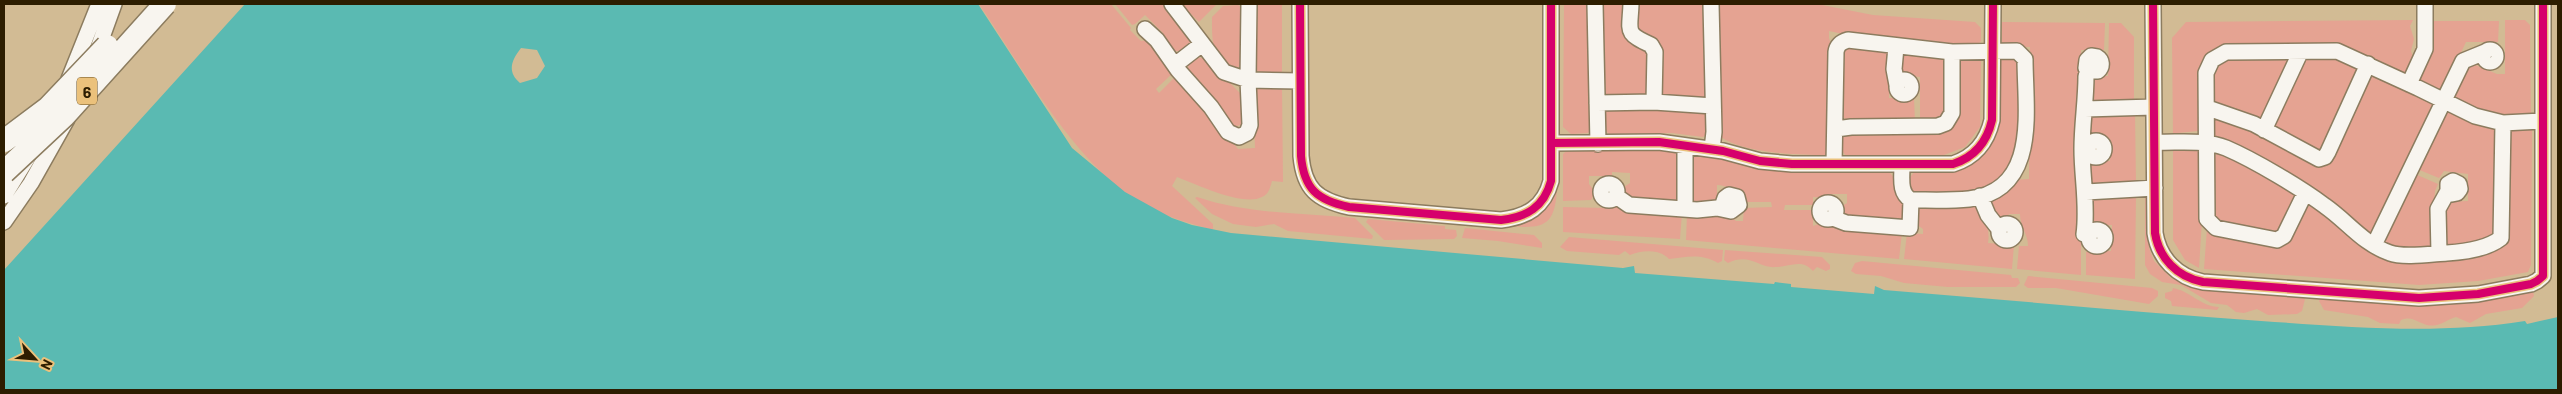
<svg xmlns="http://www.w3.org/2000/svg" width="2562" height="394" font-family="Barlow,sans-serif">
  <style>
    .green { fill: #e5a392 }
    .water { fill: #5abab2; fill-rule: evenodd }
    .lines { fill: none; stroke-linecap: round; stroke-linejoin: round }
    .minor-casing { stroke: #8c7c5f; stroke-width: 18 }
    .minor { stroke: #f8f5ef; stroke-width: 15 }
    .highway-bridge-casing { stroke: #8c7c5f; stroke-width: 25; stroke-linecap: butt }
    .highway-bridge { stroke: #f8f5ef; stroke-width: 22 }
    .cycleway-casing { stroke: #ebc17b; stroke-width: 11 }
    .cycleway { stroke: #d6006c; stroke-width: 8 }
    .labels { text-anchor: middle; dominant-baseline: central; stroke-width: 4.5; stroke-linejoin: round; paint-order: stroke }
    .shield { fill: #ebc17b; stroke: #664e25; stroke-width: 1 }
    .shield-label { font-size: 16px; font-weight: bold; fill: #2d1d00 }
  </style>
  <rect width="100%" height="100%" fill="#d2bb94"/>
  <path class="green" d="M979,4h132l20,24 -1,2 11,11 7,-1 26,32 -18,17 3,4 18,-18 61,74 17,-1 -2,-55 9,-7 20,1 1,95 -11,-1c-2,7 -3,13 -10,16 -19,10 -66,-13 -85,-20l-5,9 41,38v6c-21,-6 -42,-12 -62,-21 -70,-34 -128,-141 -172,-205z
    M1115,4h48l28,33 -2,9 -6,5h-12l-10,-14 2,-4 -18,-18 -10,9 -3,1z
    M1181,4h33l2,1 -17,17z
    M1256,4h26v70h-20l-10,-7z
    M1564,4h27l2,123 -5,6 -17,1 -8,-7z
    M1599,4h27v28l22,16 2,46 -5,5h-34l-9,-9z
    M1635,4h72l3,91 -10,8 -35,-4 -6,-5v-42l-24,-21z
    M1717,4h100l56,11 102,7 6,6v13l-6,6 -127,-12 -19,-4v7l3,10 -1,100 -6,7c-25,0 -90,-2 -107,-21z
    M1238,5l5,3v57l-11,5c-21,-12 -20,-32 -20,-53l11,-11z
    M2413,20l-3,6 4,13 -3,12 4,12 -6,13 -69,-29 -122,4 -16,82 -4,-2 -21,2 -4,4 -1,-99 14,-16z
    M2505,20h20l5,5 1,91 -35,1 -42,-17 -3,-5 17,-33 29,12h8z
    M2431,21h68l-1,21h-32l-22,46c-12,2 -21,-1 -26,-12z
    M2002,22l103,1 -1,27h-23l1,54 -5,89 4,33v49l-64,-6 2,-23h9c0,-12 -8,-19 -8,-32h-11l-3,6 -7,1 -9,-19 1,-4 22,-18 16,-1 1,-132 -28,-1z
    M2109,23h12l13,14v66l-41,-2 -3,-3v-22h18z
    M1848,45l38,5 4,7 -1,41h25l1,24 -64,1 -12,-9 1,-62z
    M1905,52l41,6 -1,59 -25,5v-45l-19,-2 -2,-18z
    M1964,55h10l7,6 -1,66 -15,20 -21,8 -98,1 -6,-8 1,-13 2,-3 101,-3 12,-65z
    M2006,55l15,6v77l-11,33 -28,21 -70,3 -5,-14 8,-10 65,-17 17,-89z
    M2286,56l3,4 -28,61 -50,-20c1,-10 -2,-26 4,-35 10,-15 53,-10 71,-10z
    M2334,56l26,12 -37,81 -4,4 -48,-27 33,-68z
    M1197,57l9,2 14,18 10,6 14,14 2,26 -15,5 -44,-55 2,-11z
    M2372,74l61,29 1,3 -59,128 -5,1 -158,-98 1,-20 9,-2 92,48z
    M1628,107l79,5 2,20 -6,5 -31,-4 -63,1 -7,-7 3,-17z
    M2447,110l46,17 4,4 -2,106 -41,11 -11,-3 2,-43 23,-1v-27l-24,-3 -5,7 -22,-9z
    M2135,112l1,73 -41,1 -6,-2 -2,-23h23v-22h-24l3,-24z
    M2532,125l-1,140 -3,7 -50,9 -59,4 -215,-16 3,-41 77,17 24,-42h5l44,39 98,15 41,-7 7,-4 3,-6 1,-109 6,-4z
    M1570,148h101l10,13v35l-9,7 -43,-3 -6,-5 1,-8 6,-4v-10l-18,-1v4h-23v8l6,8 -4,8 -28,1v-47z
    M2173,148l26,1 3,71 -3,48 -14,-8 -12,-20z
    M1699,151l188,19c16,15 17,30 17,51l-57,-3 -7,-5 4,-8 3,-2v-9h-18v4l-16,-1v8h-28l-1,5h29v16l14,-5 8,7 67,5 -3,26 -213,-19 1,-26 44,3 5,4h7l1,-13 28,-1 -1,-5h-27l-1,-11c-9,0 -17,-6 -26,-6v23l-19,-3 -9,-9v-35z
    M2218,152l75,39 3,7 -15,36 -64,-11 -3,-3 -2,-60z
    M2415,174l23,10 -3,7 -4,55 -3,3c-13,0 -39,4 -46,-9z
    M1557,185c-1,46 -16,43 -55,41 34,-4 39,-12 55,-41z
    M2136,195l-1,84 -49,-4v-23l25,-1 1,-26 -22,1 1,-28z
    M2145,195h3l1,53 5,13 18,18 22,7 112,9 -4,16 -5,3 -29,1 -11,-6 -13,4 -8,-1 -9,-7 -16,-2 -30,-18 -19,-3 -12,-8 -5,-9z
    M1197,197c50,17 106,16 158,21l18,18 -1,3 -84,-8 -14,-7 -18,3 -23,-3 -21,-10 -17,-16z
    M1613,203l69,10 -2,26 -117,-7v-25l43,1z
    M1970,203c12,9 21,23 18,40l26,2 -2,24 -108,-10 3,-26 16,1v-5l-7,-5 1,-18z
    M1368,219l77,7v3l11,1 1,6 -3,3 -70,1 -18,-18z
    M1465,228l69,7 8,8v5l-44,-7 -36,-3z
    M1569,237l154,13 -1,11 -4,2c-16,-10 -33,-6 -49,-4 -9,-10 -27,-9 -39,-4l-5,-4 -6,4 -52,-4 -7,-4z
    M1725,250l97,7 8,8v4l-4,2 -9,-4 -4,4c-11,-13 -24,-4 -37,-4 -16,2 -26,-15 -48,-4l-4,-3z
    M1862,261l149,14 1,3h6l2,5 -4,4h-68l-44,-4 -23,-7 -25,-2 -5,-3 4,-8z
    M2028,276l124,12 6,3v5l-9,8 -93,-16h-28l-4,-3z
    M2173,288c17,3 29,19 46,19l-2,3 -45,-4 -1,-5 -6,-3v-5l7,-2z
    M2533,291l1,5 -12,12 -36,6 -16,9 -14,-6c-11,3 -18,12 -32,7 -9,-3 -12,-8 -23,-4l-2,4 -19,-1 -12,-6 -44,-7 -5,-9 2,-4z"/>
  <path class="water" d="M245,4h733l94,144 53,44 47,26 20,7 39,8 392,35 11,-2 1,7 139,11 1,-2 16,2v3l83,7 1,-8 9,4c126,10 251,22 377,31 90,6 175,14 264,0l2,3 31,-7v73h-2554v-120zM521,48l16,2 8,16 -8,12 -17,5c-13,-11 -9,-22 1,-35z"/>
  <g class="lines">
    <defs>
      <path id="minor" d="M1172,4l52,68 24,8 52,1
        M1300,4l1,152c3,33 16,44 48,51l152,13c26,-3 43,-13 50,-39v-177
        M1595,4l3,140
        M1631,4c-1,28 -7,29 20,41l4,7 -1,50
        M1711,4l3,128 -2,17
        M2153,4l2,229c4,25 22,44 48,49l216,16 59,-4 53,-10 6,-3 6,-5v-272
        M1145,29l12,11 21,30 33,37 17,25 11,5 8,-4 3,-8 -2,-45 1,-76
        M1896,47l-2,22 3,16
        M2484 56a6 6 0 1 1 12 0a6 6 0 1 1-12 0Z
        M96,54l18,-50
        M1175,65l27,-21
        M69,79l30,-75
        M1897 87a7 7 0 1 1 14 0a7 7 0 1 1-14 0Z
        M2409,84l16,-35v-45
        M1597,103l57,-1 59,4
        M2208,108l46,16 65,35 6,-2 3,-5 40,-88
        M2085,109l69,-2
        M1836,129l15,-2 87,-1 8,-3 6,-10v-61
        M2264,130l36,-77
        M2088 149a8 8 0 1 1 16 0a8 8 0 1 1-16 0Z
        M2155,142c23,1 49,-3 71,6 28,12 75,40 99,58 23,16 37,37 65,47 13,5 41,1 57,0 18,-1 40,-4 54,-15l2,-115
        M1551,143l108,-1 64,9 37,10 32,3h161c22,-7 34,-22 39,-44l1,-116
        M1834,164l2,-112c1,-7 5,-10 12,-12l104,12 65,-1 8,8c0,51 15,131 -56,140 -19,2 -39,1 -58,1 -12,-7 -9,-22 -9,-34
        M1601 192a8 8 0 1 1 16 0a8 8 0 1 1-16 0Z
        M2086,192l69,-4
        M2305,193l-21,43 -7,4 -61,-12 -9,-9 -1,-146 6,-13 14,-8 111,-1 81,37 57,28 28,7 40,-2
        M4,196l24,-39
        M1616,196l13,9 68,5 20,-2 14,3 8,-6 -2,-8 -8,-2 -4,3 -2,6 3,5
        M1980,196l8,19 11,14
        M1820 211a8 8 0 1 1 16 0a8 8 0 1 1-16 0Z
        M1685,209v-63
        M1833,218l13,5 64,5 1,-28
        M4,222l27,-39 36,-64
        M1999 232a8 8 0 1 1 16 0a8 8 0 1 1-16 0Z
        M2089 238a8 8 0 1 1 16 0a8 8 0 1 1-16 0Z
        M2089,236l-5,-2c4,-28 -2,-56 -2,-85 0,-25 4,-48 4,-73l4,-5h8c5,-5 4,-11 -1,-14l-6,-1 -4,4 -1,8 4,3
        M2374,245l89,-184 22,-9
        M2439,253l-1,-44 10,-18v-7l5,-3 6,3 1,5 -3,4 -5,1 -4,-3"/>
    </defs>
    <use href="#minor" class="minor-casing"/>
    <use href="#minor" class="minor"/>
    <defs>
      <path id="highway-bridge" d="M4,141l44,-33 59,-62
        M4,172l61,-57 100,-111"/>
    </defs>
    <use href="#highway-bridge" class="highway-bridge-casing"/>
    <use href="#highway-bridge" class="highway-bridge"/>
    <defs>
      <path id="cycleway" d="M1300,4l1,152c3,33 16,44 48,51l152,13c26,-3 43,-13 50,-39v-177
        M2153,4l2,229c4,25 22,44 48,49l216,16 59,-4 53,-10 6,-3 6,-5v-272
        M1551,143l108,-1 64,9 37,10 32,3h161c22,-7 34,-22 39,-44l1,-116"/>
    </defs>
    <use href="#cycleway" class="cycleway-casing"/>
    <use href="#cycleway" class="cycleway"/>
  </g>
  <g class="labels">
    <rect class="shield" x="77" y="77.5" width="20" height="27" rx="4"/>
    <g class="shield-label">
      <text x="87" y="91">6</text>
    </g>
  </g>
  <rect width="2562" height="394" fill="none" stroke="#2d1d00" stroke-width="10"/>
  <g transform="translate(35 359) rotate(116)" stroke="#ebc17b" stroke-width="4" paint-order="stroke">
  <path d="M0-4L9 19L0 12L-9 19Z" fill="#2d1d00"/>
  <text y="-8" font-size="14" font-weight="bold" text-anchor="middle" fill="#2d1d00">N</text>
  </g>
</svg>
